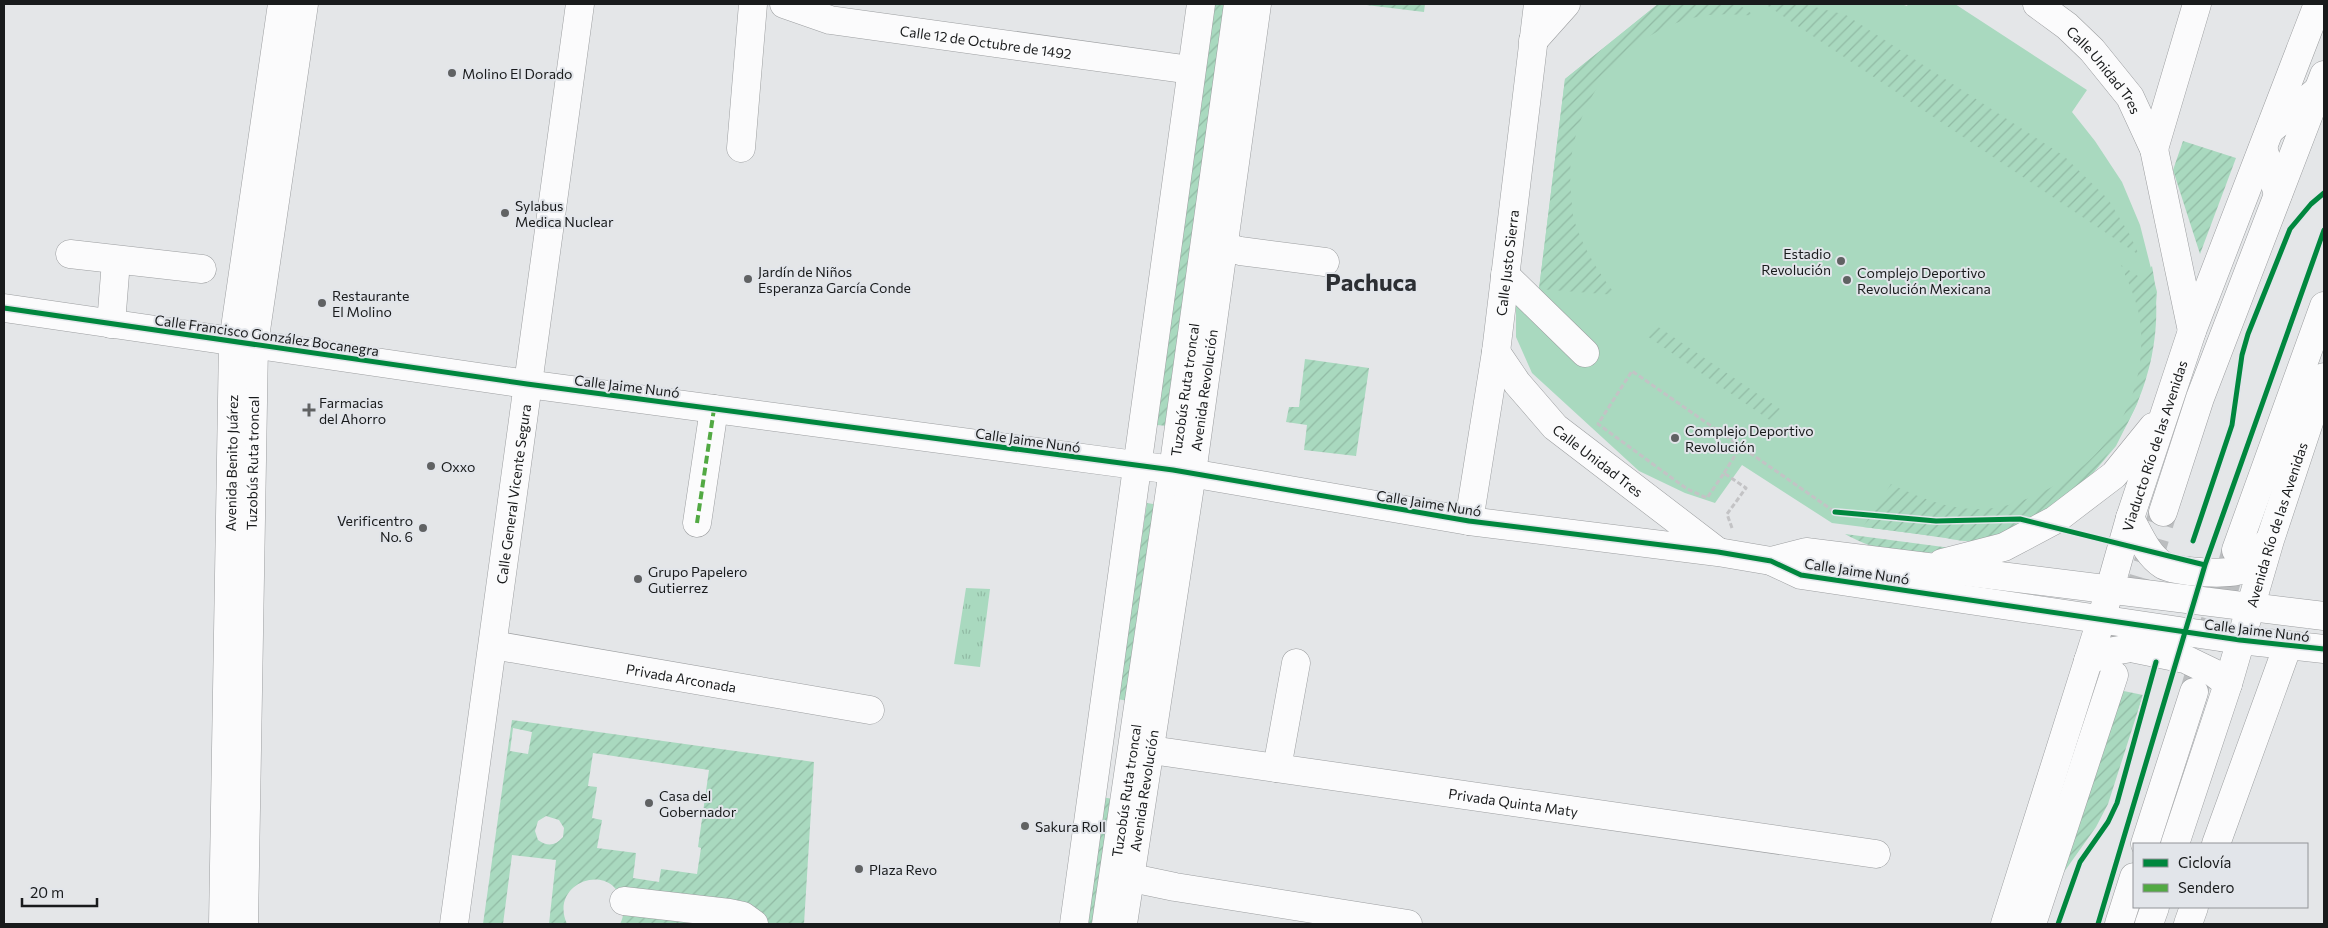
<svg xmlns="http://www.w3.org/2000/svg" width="2328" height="928" font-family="Commissioner,sans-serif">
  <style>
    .grass { fill: url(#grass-tufts) }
    .park { fill: #a9d9bf }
    .garden { fill: url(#garden-furrows); fill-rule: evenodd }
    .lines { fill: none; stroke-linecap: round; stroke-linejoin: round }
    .major-tunnel { stroke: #bbbdbf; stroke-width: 28; stroke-dasharray: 28 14; stroke-linecap: butt }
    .minor-casing { stroke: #9c9ea0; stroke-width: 29 }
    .major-casing { stroke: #9c9ea0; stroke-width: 29 }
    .path { stroke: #c3c3c5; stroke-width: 3; stroke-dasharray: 5 2.5; stroke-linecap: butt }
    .minor { stroke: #fbfbfc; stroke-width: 28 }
    .major { stroke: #fbfbfc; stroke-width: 28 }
    .quiet { stroke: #52a943; stroke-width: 4; stroke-dasharray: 8 4; stroke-linecap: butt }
    .cycleway-casing { stroke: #e2e5ea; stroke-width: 8 }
    .cycleway { stroke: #00873e; stroke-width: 5 }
    .poi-dot { fill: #606263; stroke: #e2e5ea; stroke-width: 2 }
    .labels { text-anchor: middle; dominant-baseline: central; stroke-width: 4; stroke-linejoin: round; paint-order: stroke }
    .street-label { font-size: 14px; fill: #191b1c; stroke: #e2e5ea }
    .poi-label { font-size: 14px; fill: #191b1c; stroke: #e2e5ea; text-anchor: start }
    .town-label { font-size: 24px; font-weight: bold; fill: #2c2f33; stroke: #e2e5ea }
  </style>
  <defs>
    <pattern id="grass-tufts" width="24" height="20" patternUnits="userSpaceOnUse" patternTransform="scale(1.25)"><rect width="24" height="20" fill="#a9d9bf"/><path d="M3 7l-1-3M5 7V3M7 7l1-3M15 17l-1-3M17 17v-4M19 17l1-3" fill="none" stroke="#91baa4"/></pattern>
    <pattern id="garden-furrows" width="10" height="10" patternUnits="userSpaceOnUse" patternTransform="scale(1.25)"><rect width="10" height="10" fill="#a9d9bf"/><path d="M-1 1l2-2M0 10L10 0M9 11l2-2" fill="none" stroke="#91baa4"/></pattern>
  </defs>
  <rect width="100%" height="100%" fill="#e4e6e8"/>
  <path class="grass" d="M966,588l24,1 -10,78 -26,-3z"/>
  <path class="park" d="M1658,4h243l6,2 1,-2h47l132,86 -15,22 23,29 27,41 18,43 17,67 -6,67 -14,45 -21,42 -27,32 -116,63 -141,-18 -90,-58 -27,38 -30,-10 -46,-22 -107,-98 -16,-36v-32l23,-16 26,-210z"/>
  <path class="garden" d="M1213,4h22l-57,423 -21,-2z
    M1358,4h67l-1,8z
    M1658,4h80l17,12c-22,-2 -41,-3 -63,2 -76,19 -129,98 -121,175 1,10 1,21 4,30 9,26 24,51 41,72l-77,-6 26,-210z
    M1765,4h38l43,11 218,141 44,43 22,36 9,20z
    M2183,141l53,17 -36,96 -27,-84z
    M2121,265l20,13 11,-12c20,100 -31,208 -123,255 -14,7 -41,19 -57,20 -11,1 -23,-3 -34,-4 -25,-4 -50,-7 -75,-10l28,-43c29,14 58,26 91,25 27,-1 52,-12 75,-25 56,-32 88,-89 84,-154 -1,-23 -11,-44 -20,-65z
    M1654,324l126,85 -9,12 -124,-85z
    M1305,359l64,9 -13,88 -52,-6 3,-25 -21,-3 3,-15h10z
    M1147,503l18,3 -30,196 -18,-3z
    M1845,534l121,16c-47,4 -78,8 -121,-16z
    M2119,690l24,5 -35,109 -12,23 -32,45z
    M512,720l302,42 -10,162h-35l-8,-8 -27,8h-114c4,-8 4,-14 2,-22 -10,-42 -74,-20 -55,22h-18l7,-64 -44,-5 -9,69h-20zM513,728l19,4 -4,22 -18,-3zM593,753l116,17 -11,77 3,1 -4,26 -36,-5 -2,13 -26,-4 3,-25 -39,-5 5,-28 -10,-2 5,-31 -9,-1zM546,816l13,4 5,8 -1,9c-8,9 -15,10 -25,3l-3,-9 3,-10z
    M1102,797l16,3 -17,124h-16z"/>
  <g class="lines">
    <path class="major-tunnel" d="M2123,645l40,-133
      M2195,688l41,-138"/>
    <defs>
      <g id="minor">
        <path id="s1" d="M784,4l46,16 361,50"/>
        <path id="s2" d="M2037,4l30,22 25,24 38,47 24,52 38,182"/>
        <path d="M1533,41l33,-37"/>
        <path d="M741,148l12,-144"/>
        <path d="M2154,149l43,-145"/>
        <path d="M1224,246l16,5 85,11"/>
        <path d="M70,254l132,15"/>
        <path d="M1505,275l80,78"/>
        <path d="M4,308l523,76 646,86 296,51 249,31 53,9 30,14 439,65 84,9"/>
        <path d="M111,324l5,-63"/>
        <path id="s3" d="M1496,352l21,31 38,44 162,124"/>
        <path d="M2130,518c9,16 17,37 33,47 14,7 66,11 80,4 8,-4 17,-18 23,-25"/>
        <path id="s4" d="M1469,521l27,-169 42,-348"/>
        <path d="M697,523l17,-114"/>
        <path d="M1771,561l35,-9 518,64"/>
        <path d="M1942,563l62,-16 51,-27 59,-45 39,-48"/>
        <path id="s5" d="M493,645l377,65"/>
        <path d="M2088,661l20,-9 23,-4 54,11 29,14 14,11"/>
        <path id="s6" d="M1151,750l725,104"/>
        <path d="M1277,768l19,-105"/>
        <path id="s7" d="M2175,844l53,-160 42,-144 54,-163"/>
        <path d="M2216,844l72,-199"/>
        <path d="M1132,878l43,9 233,37"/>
        <path d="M624,901l105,12 14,3 11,8"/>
        <path id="s8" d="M244,924l10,-580 50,-340"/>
        <path id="s9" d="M454,924l126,-920"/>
        <path id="s10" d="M1106,924l67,-454 65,-466"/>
        <path id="s11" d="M2005,924l96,-304 29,-102 62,-187 126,-327"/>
        <path d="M2149,924l6,-17"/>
        <path d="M2188,924l6,-17"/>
      </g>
      <g id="major">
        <path d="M2270,130l47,-39"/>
        <path d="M2263,148l15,46"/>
        <path d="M2163,512l37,-114 124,-323"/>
        <path d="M2236,550l88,-244"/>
        <path d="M2145,844l49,-152"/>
        <path id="s12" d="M223,924l10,-582 49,-338"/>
        <path d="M1074,924l127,-920"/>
        <path id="s13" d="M1123,924l69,-451 65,-469"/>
        <path d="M2032,924l82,-249"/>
        <path d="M2119,924l15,-47"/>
      </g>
    </defs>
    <use href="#minor" class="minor-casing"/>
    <use href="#major" class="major-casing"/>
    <path class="path" d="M1724,473l17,-27
      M1732,528l-5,-14 19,-26 -22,-15 -17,25 -20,-9 -89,-65 34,-53 203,141"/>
    <use href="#minor" class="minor"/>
    <use href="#major" class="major"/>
    <path class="quiet" d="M697,523l17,-114"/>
    <defs>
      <path id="cycleway" d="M4,308l523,76 646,86 296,51 249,31 53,9 30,14 439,65 84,9
        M1835,512l101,9 84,-2 185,46
        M2193,541l39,-116 10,-70 6,-21 42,-105 21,-25 13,-11
        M2058,924l22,-62 28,-40 9,-19 39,-141
        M2098,924l107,-359 119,-335"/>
    </defs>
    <use href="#cycleway" class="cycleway-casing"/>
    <use href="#cycleway" class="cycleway"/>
  </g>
  <g class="poi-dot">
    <circle cx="452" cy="73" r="5"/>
    <circle cx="505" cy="213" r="5"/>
    <circle cx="1841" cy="261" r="5"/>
    <circle cx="748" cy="279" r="5"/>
    <circle cx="1847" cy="280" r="5"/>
    <circle cx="322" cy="303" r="5"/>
    <path d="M306.5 402.5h5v5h5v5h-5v5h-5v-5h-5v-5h5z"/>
    <circle cx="1675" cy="438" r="5"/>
    <circle cx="431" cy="466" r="5"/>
    <circle cx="423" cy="528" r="5"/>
    <circle cx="638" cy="579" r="5"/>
    <circle cx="649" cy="803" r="5"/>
    <circle cx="1025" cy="826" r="5"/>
    <circle cx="859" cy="869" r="5"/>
  </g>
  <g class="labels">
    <g class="street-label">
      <text stroke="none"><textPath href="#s1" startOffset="206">Calle 12 de Octubre de 1492</textPath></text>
      <text stroke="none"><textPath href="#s2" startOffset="95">Calle Unidad Tres</textPath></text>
      <text stroke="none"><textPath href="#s4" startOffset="261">Calle Justo Sierra</textPath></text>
      <text transform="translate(267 335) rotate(8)">Calle Francisco González Bocanegra</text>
      <text transform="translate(627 386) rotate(7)">Calle Jaime Nunó</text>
      <text stroke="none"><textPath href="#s10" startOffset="540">Tuzobús Ruta troncal</textPath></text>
      <text stroke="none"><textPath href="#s13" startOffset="540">Avenida Revolución</textPath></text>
      <text transform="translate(1028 440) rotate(8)">Calle Jaime Nunó</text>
      <text stroke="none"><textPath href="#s11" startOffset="501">Viaducto Río de las Avenidas</textPath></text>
      <text stroke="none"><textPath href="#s3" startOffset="150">Calle Unidad Tres</textPath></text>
      <text stroke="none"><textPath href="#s12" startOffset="461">Avenida Benito Juárez</textPath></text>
      <text stroke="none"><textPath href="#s8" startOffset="461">Tuzobús Ruta troncal</textPath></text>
      <text stroke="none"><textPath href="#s9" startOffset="434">Calle General Vicente Segura</textPath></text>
      <text transform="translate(1429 503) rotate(9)">Calle Jaime Nunó</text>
      <text stroke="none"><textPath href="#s7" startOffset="335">Avenida Río de las Avenidas</textPath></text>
      <text transform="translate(1857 571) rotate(9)">Calle Jaime Nunó</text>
      <text transform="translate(2257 630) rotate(7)">Calle Jaime Nunó</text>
      <text stroke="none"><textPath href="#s5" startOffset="191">Privada Arconada</textPath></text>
      <text stroke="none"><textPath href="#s10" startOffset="135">Tuzobús Ruta troncal</textPath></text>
      <text stroke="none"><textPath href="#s13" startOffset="135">Avenida Revolución</textPath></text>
      <text stroke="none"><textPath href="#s6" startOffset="366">Privada Quinta Maty</textPath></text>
    </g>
    <g class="poi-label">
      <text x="462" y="73">Molino El Dorado</text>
      <text x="515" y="205">Sylabus<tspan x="515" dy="16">Medica Nuclear</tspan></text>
      <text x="1831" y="253" text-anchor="end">Estadio<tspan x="1831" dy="16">Revolución</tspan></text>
      <text x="758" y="271">Jardín de Niños<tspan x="758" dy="16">Esperanza García Conde</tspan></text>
      <text x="1857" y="272">Complejo Deportivo<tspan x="1857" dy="16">Revolución Mexicana</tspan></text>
      <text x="332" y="295">Restaurante<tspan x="332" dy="16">El Molino</tspan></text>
      <text x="319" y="402">Farmacias<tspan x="319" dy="16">del Ahorro</tspan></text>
      <text x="1685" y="430">Complejo Deportivo<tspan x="1685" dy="16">Revolución</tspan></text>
      <text x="441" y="466">Oxxo</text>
      <text x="413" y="520" text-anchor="end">Verificentro<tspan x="413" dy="16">No. 6</tspan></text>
      <text x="648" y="571">Grupo Papelero<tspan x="648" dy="16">Gutierrez</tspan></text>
      <text x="659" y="795">Casa del<tspan x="659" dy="16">Gobernador</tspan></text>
      <text x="1035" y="826">Sakura Roll</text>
      <text x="869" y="869">Plaza Revo</text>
    </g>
    <g class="town-label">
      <text x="1371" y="281">Pachuca</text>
    </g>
  </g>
  <rect width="2328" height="928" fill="none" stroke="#191b1c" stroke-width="10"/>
  <rect x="2133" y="843" width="175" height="65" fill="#e2e5ea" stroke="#929498"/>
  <rect x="2143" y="859" width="25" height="8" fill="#00873e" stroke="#929498"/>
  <text x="2178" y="868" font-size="15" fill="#191b1c">Ciclovía</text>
  <rect x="2143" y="884" width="25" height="8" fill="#52a943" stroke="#929498"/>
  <text x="2178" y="893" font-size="15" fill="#191b1c">Sendero</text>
  <path d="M22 898v8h75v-8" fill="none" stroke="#191b1c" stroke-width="2.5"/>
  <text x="30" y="898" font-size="15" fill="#191b1c" stroke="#e2e5ea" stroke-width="4" paint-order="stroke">20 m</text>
</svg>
